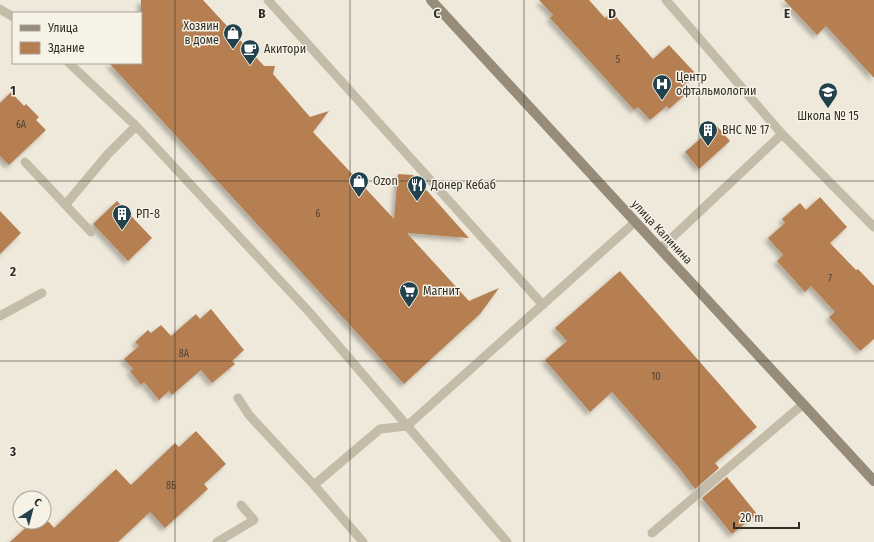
<svg xmlns="http://www.w3.org/2000/svg" width="874" height="542" font-family="'Fira Sans Condensed',sans-serif">
  <style>
    .building { fill: #b67f51; filter: url(#shadow) }
    .lines { fill: none; stroke-linecap: round; stroke-linejoin: round }
    .lane { stroke: #c4bba8; stroke-width: 9 }
    .secondary { stroke: #978b7a; stroke-width: 10 }
    .grid { fill: none; stroke: #322d27; stroke-width: 1; stroke-opacity: 0.55 }
    .labels { text-anchor: middle; dominant-baseline: central; stroke-width: 3; stroke-linejoin: round; paint-order: stroke }
    .number-label { font-size: 10px; fill: #534232 }
    .poi-label { font-size: 12px; fill: #322d27; stroke: #f6f2e6; text-anchor: start }
    .street-label { font-size: 12px; fill: #322d27; stroke: #f6f2e6 }
    .grid-label { font-size: 13px; text-anchor: middle; font-weight: bold; fill: #322d27; stroke: #f6f2e6; stroke-width: 3; stroke-linejoin: round; paint-order: stroke }
  </style>
  <defs>
    <filter id="shadow"><feDropShadow dx="-3.5" dy="3.5" stdDeviation="2" flood-color="#0004"/></filter>
  </defs>
  <rect width="100%" height="100%" fill="#eee9db"/>
  <path class="building" d="M141,0h62l61,66h11l-2,8 37,43 19,-6 -16,21 81,87 4,-45 15,1 56,63 -62,-5 62,68 30,-13 -19,26 -76,70 -295,-321h32z
    M539,0h50l16,18 7,-6 41,47 16,-14 27,29 -14,13 5,6 -18,16 -2,-3 -17,14 -12,-13 -4,3 -84,-92 3,-3z
    M784,0h90v78l-48,-52 -9,9z
    M11,92l13,14 2,-2 13,13 -3,3 10,10 -37,35 -9,-9v-53z
    M716,125l14,16 -31,28 -14,-17z
    M820,197l27,30 -17,16 26,27 2,-1 16,17v53l-14,12 -31,-34 6,-5 -24,-26 -6,6 -28,-31 6,-6 -15,-17 17,-15 -3,-4 18,-16 6,7z
    M117,201l35,37 -24,23 -35,-37z
    M0,211l21,22 -21,21z
    M620,271l137,156 -42,36 4,5 -24,21 -16,-21 -67,-76 -22,20 -45,-52 22,-19 -12,-13z
    M211,309l33,41 -12,11 3,3 -23,19 -11,-13 -29,25 -3,-4 -10,9 -15,-18 -3,3 -11,-14 3,-2 -9,-10 15,-13 -4,-4 13,-12 3,3 10,-8 10,11 25,-22 4,5z
    M196,431l30,33 -22,20 4,5 -43,39 -15,-16 -32,30h-108l22,-20h17l5,6 62,-59 15,16 44,-42 4,4z
    M727,477l30,37 -25,20 -30,-36z"/>
  <g class="lines">
    <path class="lane" d="M268,0l275,305
      M666,0l116,134 92,93
      M0,9l13,8
      M69,63l67,63 175,188 196,228
      M25,162l66,70
      M66,204l42,-50 28,-28
      M661,248l121,-114
      M0,316l42,-23
      M238,398l11,17 65,70 49,57
      M314,485l66,-56 27,-3 228,-204
      M652,533l150,-128
      M217,542l37,-22 -13,-15"/>
    <path class="secondary" d="M431,0l443,481"/>
  </g>
  <path class="grid" d="M175,0v542M350,0v542M524,0v542M699,0v542M0,181h874M0,361h874"/>
  <defs>
    <symbol id="shop-pin" viewBox="-11 -11 22 30"><path d="M0 17L-7.5 6A9.5 9.5 0 1 1 7.5 6Z" fill="#22424e" stroke="#f6f2e6"/><path d="M-5-2.5h2.3a2.7 3.5 0 0 1 5.4 0H5L5.5 6h-11ZM-1.5-2.5h3a1.5 2.3 0 0 0-3 0Z" fill="#fff"/></symbol>
    <symbol id="cafe-pin" viewBox="-11 -11 22 30"><path d="M0 17L-7.5 6A9.5 9.5 0 1 1 7.5 6Z" fill="#22424e" stroke="#f6f2e6"/><path d="M-5.5-4.5H6V0H3Q3 3.5 0 3.5H-2.5Q-5.5 3.5-5.5 0ZM3-3.2v2h1.7v-2ZM-6 4.5H4V6H-6Z" fill="#fff"/></symbol>
    <symbol id="hospital-pin" viewBox="-11 -11 22 30"><path d="M0 17L-7.5 6A9.5 9.5 0 1 1 7.5 6Z" fill="#22424e" stroke="#f6f2e6"/><path d="M-5-5h3v3.5h4V-5h3V5h-3V1.5h-4V5h-3Z" fill="#fff"/></symbol>
    <symbol id="school-pin" viewBox="-11 -11 22 30"><path d="M0 17L-7.5 6A9.5 9.5 0 1 1 7.5 6Z" fill="#22424e" stroke="#f6f2e6"/><path d="M0-5L7-2L0 1L-7-2ZM-4 1L0 2.5L4 1V4Q0 6-4 4Z" fill="#fff"/></symbol>
    <symbol id="building-pin" viewBox="-11 -11 22 30"><path d="M0 17L-7.5 6A9.5 9.5 0 1 1 7.5 6Z" fill="#22424e" stroke="#f6f2e6"/><path d="M-4-6H4V6H1V3H-1V6H-4ZM-2.5-4.3h1.7v1.8h-1.7ZM.8-4.3h1.7v1.8H.8ZM-2.5-1h1.7V.8h-1.7ZM.8-1h1.7V.8H.8Z" fill="#fff"/></symbol>
    <symbol id="restaurant-pin" viewBox="-11 -11 22 30"><path d="M0 17L-7.5 6A9.5 9.5 0 1 1 7.5 6Z" fill="#22424e" stroke="#f6f2e6"/><path d="M-5-6h1v4h1v-4h1v4h1v-4h1v5L-1.5 .5V6h-2V.5L-5-1ZM5-6V6H3V1.5H1.5Q1.5-4 5-6Z" fill="#fff"/></symbol>
    <symbol id="supermarket-pin" viewBox="-11 -11 22 30"><path d="M0 17L-7.5 6A9.5 9.5 0 1 1 7.5 6Z" fill="#22424e" stroke="#f6f2e6"/><path d="M-6-5.5h2.5l.6 2H6L4.5 2H-2.5L-4.4-4H-6ZM-1.5 3.2a1.3 1.3 0 1 0 .1 0ZM3 3.2a1.3 1.3 0 1 0 .1 0Z" fill="#fff"/></symbol>
  </defs>
  <g fill-rule="evenodd">
    <use href="#shop-pin" x="222" y="22" width="22" height="30"/>
    <use href="#cafe-pin" x="239" y="38" width="22" height="30"/>
    <use href="#hospital-pin" x="651" y="73" width="22" height="30"/>
    <use href="#school-pin" x="817" y="81" width="22" height="30"/>
    <use href="#building-pin" x="697" y="119" width="22" height="30"/>
    <use href="#shop-pin" x="348" y="170" width="22" height="30"/>
    <use href="#restaurant-pin" x="406" y="174" width="22" height="30"/>
    <use href="#building-pin" x="111" y="203" width="22" height="30"/>
    <use href="#supermarket-pin" x="398" y="280" width="22" height="30"/>
  </g>
  <g class="labels">
    <g class="number-label">
      <text x="618" y="60">5</text>
      <text x="21" y="125">6А</text>
      <text x="318" y="214">6</text>
      <text x="830" y="279">7</text>
      <text x="184" y="354">8А</text>
      <text x="656" y="377">10</text>
      <text x="171" y="486">8Б</text>
    </g>
    <g class="poi-label">
      <text x="219" y="26" text-anchor="end">Хозяин<tspan x="219" dy="14">в доме</tspan></text>
      <text x="264" y="49">Акитори</text>
      <text x="676" y="77">Центр<tspan x="676" dy="14">офтальмологии</tspan></text>
      <text x="828" y="116" text-anchor="middle">Школа № 15</text>
      <text x="722" y="130">ВНС № 17</text>
      <text x="373" y="181">Ozon</text>
      <text x="431" y="185">Донер Кебаб</text>
      <text x="136" y="214">РП-8</text>
      <text x="423" y="291">Магнит</text>
    </g>
    <g class="street-label">
      <text transform="translate(662 232) rotate(47)">улица Калинина</text>
    </g>
  </g>
  <g class="grid-label">
    <text x="262" y="18">B</text>
    <text x="437" y="18">C</text>
    <text x="612" y="18">D</text>
    <text x="787" y="18">E</text>
    <text x="13" y="95">1</text>
    <text x="13" y="276">2</text>
    <text x="13" y="456">3</text>
  </g>
  <rect x="12" y="12" width="130" height="52" fill="#f6f2e6" stroke="#a8a39a"/>
  <rect x="20" y="25" width="20" height="6" fill="#978b7a" stroke="#a8a39a"/>
  <text x="48" y="32" font-size="12" fill="#322d27">Улица</text>
  <rect x="20" y="42" width="20" height="12" fill="#b67f51" stroke="#a8a39a"/>
  <text x="48" y="52" font-size="12" fill="#322d27">Здание</text>
  <g transform="translate(32 510) rotate(36)"><circle r="19" fill="#f6f2e6" stroke="#a8a39a"/>
  <path d="M0-3L7 15L0 10L-7 15Z" fill="#22424e"/>
  <text y="-6" font-size="11" font-weight="bold" text-anchor="middle" fill="#322d27">С</text>
  </g>
  <path d="M734 522v6h65v-6" fill="none" stroke="#322d27" stroke-width="2"/>
  <text x="740" y="522" font-size="12" fill="#322d27" stroke="#f6f2e6" stroke-width="3" paint-order="stroke">20 m</text>
</svg>
